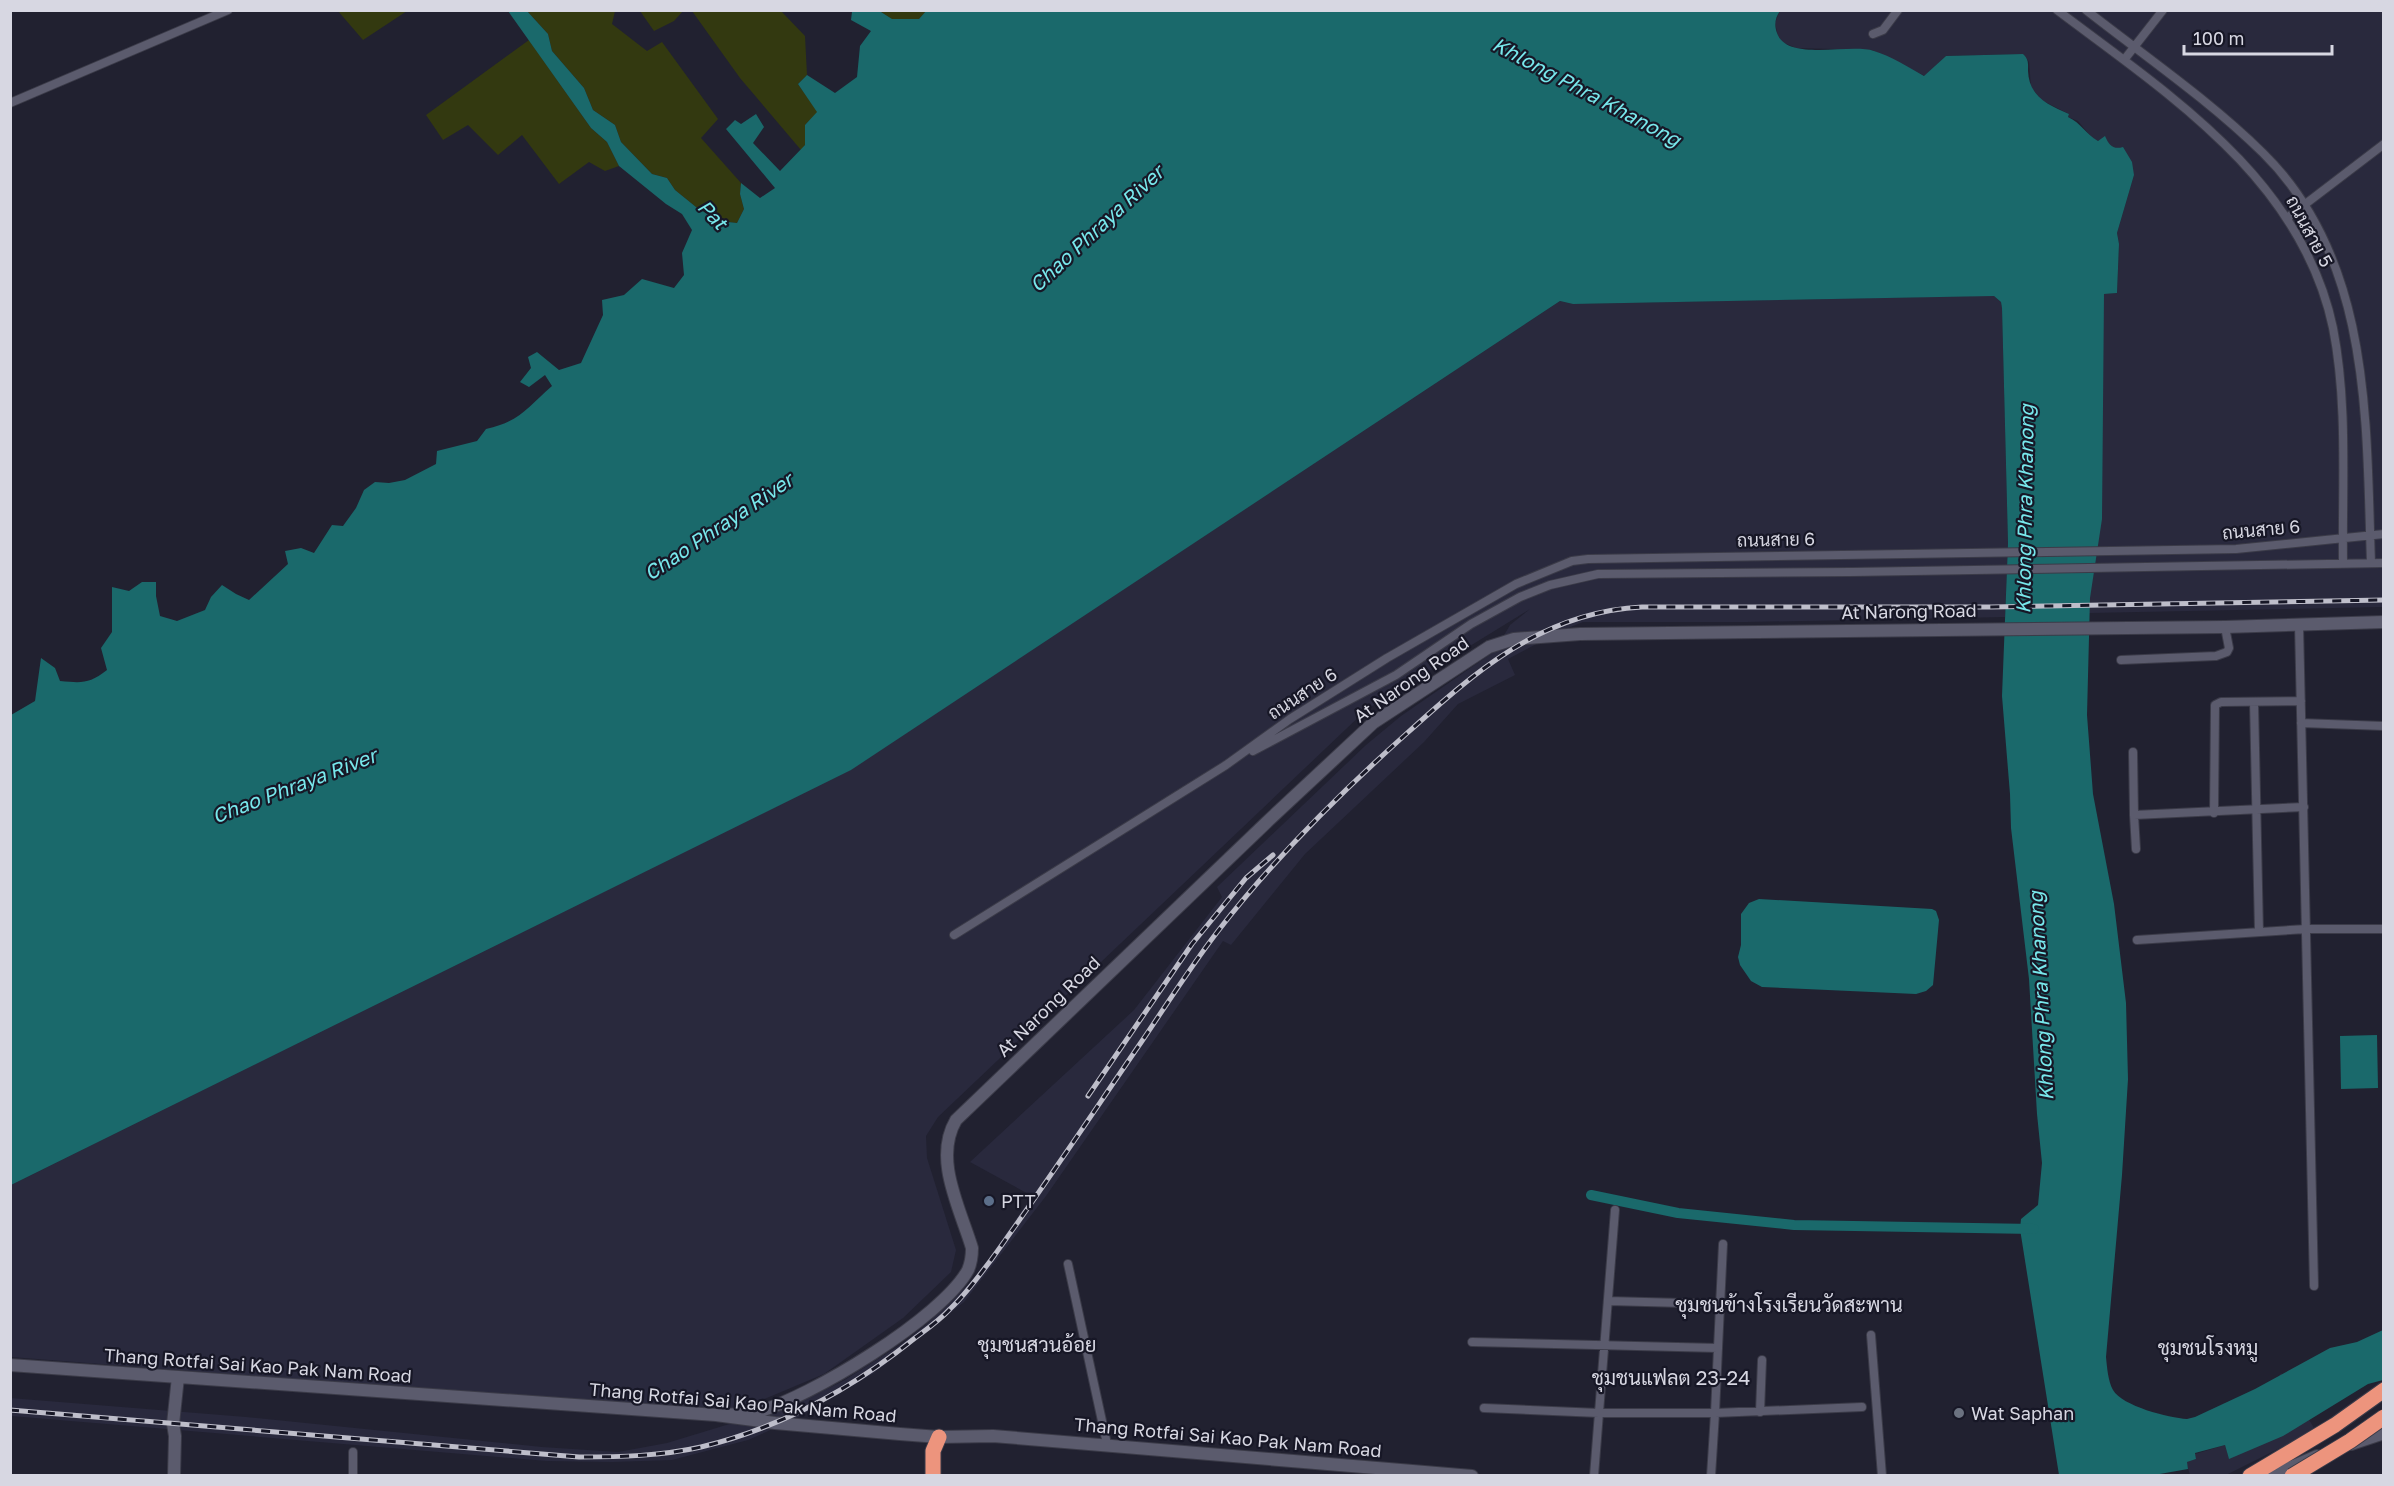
<svg xmlns="http://www.w3.org/2000/svg" width="2394" height="1486" font-family="'Golos Text',Sarabun,sans-serif">
  <style>
    .built { fill: #29293d }
    .green { fill: #333910 }
    .water { fill: #1a696b }
    .lines { fill: none; stroke-linecap: round; stroke-linejoin: round }
    .canal { stroke: #1a696b; stroke-width: 10 }
    .street-casing { stroke: #3b3b48; stroke-width: 10 }
    .secondary-casing { stroke: #3b3b48; stroke-width: 14 }
    .highway-casing { stroke: #3b3b48; stroke-width: 17 }
    .street { stroke: #5b5b6d; stroke-width: 8 }
    .secondary { stroke: #5b5b6d; stroke-width: 12 }
    .highway { stroke: #ed947d; stroke-width: 15 }
    .rail-casing { stroke: #bebeca; stroke-width: 5 }
    .rail { stroke: #171726; stroke-width: 3; stroke-dasharray: 9; stroke-linecap: butt }
    .highway-bridge-casing { stroke: #3b3b48; stroke-width: 17; stroke-linecap: butt }
    .highway-bridge { stroke: #ed947d; stroke-width: 15 }
    .service-dot { fill: #5c6f8a; stroke: #171726; stroke-width: 2 }
    .worship-dot { fill: #6b7280; stroke: #171726; stroke-width: 2 }
    .labels { text-anchor: middle; dominant-baseline: central; stroke-width: 4.5; stroke-linejoin: round; paint-order: stroke }
    .street-label { font-size: 18px; fill: #d7d7e2; stroke: #171726 }
    .poi-label { font-size: 18px; fill: #d7d7e2; stroke: #171726; text-anchor: start }
    .water-label { font-size: 20px; font-style: italic; fill: #78e8ec; stroke: #171726 }
    .neighbourhood-label { font-size: 20px; fill: #d7d7e2; stroke: #171726 }
  </style>
  <rect width="100%" height="100%" fill="#212130"/>
  <path class="built" d="M1780,10l603,1v596l-294,6 15,-319 13,-1 2,-49 -2,-11 17,-58 -17,-26 -7,-3 -5,-9 -7,4 -6,-3 -14,-17 -10,-4 1,-3 -28,-14 -10,-13 -2,-25 -6,-8 -77,2 -21,20 -53,-26 -76,-2 -14,-6 -4,-6 -3,-13z
    M1972,296h22l7,6 1,5 6,236 -3,74 -259,5h-163l-20,8 -55,29 7,16 -57,29 -34,38 -119,112 -74,91 -8,-4 -177,255 -82,106 -90,71 -81,47 -45,20 -76,20 -60,2 -65,-1 -536,-45 -1,-18 236,19 296,30 76,5 49,-9 131,-40 45,-22 57,-36 27,-21 50,-48 55,-80 -62,-34 164,-152 88,-113 -5,-10 149,-142 35,-29 94,-65 15,-26 20,-16 -164,101 -428,407 -12,19 1,22 29,92 -5,22 -48,46 -79,56 -93,39 -720,-56v-172l839,-415 710,-469 13,3z
    M2281,1373l33,55 -26,16 -60,30 -38,1 -4,-13 10,-3 -1,-5 30,-9 4,13z"/>
  <path class="green" d="M338,11h69l-44,29z
    M527,11h88l-3,13 35,27 15,-9 56,77 -17,19 40,45 -1,11 4,15 -7,14 -18,-2 -23,-14 -21,-17 -8,-12 -15,-4 -31,-32 -6,-17 -22,-15 -9,-22 -32,-37 -4,-17z
    M640,11h43l-9,10 -20,10z
    M692,11h89l24,25 2,39 -9,9 20,28 -13,13v20l-4,5 -61,-72z
    M851,11h76l-8,8h-28l-10,-7z
    M529,40l62,88 16,14 12,24 -14,5 -16,-9 -30,22 -37,-49 -24,20 -30,-30 -25,15 -17,-25z"/>
  <path class="water" d="M927,10l853,1c-5,7 -6,14 -3,22 10,29 73,10 97,18 17,5 34,16 50,25l22,-20 77,-2c6,6 5,9 5,17 1,26 21,34 41,43l-1,3c13,6 18,17 30,24l7,-5c4,9 8,14 18,11l9,15 2,13 -17,58 2,11 -2,49 -13,1 -2,225 -12,79 -3,117 6,79 21,110 12,99 2,76 -6,96 -16,182c1,10 2,24 7,33 9,16 56,28 74,29l8,-2 60,-28 75,-41 27,-6 26,-12v50l-15,4 -85,52 -54,23 -4,-14 -30,8 1,6 -9,3 1,7 -34,6h-95l-39,-246 1,-10 17,-14 4,-42 -5,-49 -8,-135 -18,-151 -1,-34 -8,-98 6,-153 -6,-235 -1,-6 -7,-6 -421,8 -13,-3 -709,469 -840,415v-470l24,-14 6,-43 14,10 5,13c22,2 29,3 47,-11l-6,-22 11,-16v-45l17,4 13,-9h14v14l4,20 17,5 28,-11 6,-13 11,-12 14,9 13,6 39,-36 -3,-13 16,-3 13,5 18,-28 11,1 13,-18 8,-18 11,-8 14,1 16,-3 31,-16 1,-13 40,-10 9,-12c33,-7 41,-21 66,-43l-7,-11 -16,12 -9,-5 11,-14 -3,-11 9,-5 22,18 22,-7 22,-48 -1,-15 22,-5 18,-16 32,9 10,-13 -2,-22 10,-23 -10,-16 -16,-10 -47,-38 -12,-24 -16,-14 -83,-117h19l21,23 4,17 32,37 9,22 22,15 6,17 31,32 15,4 8,12 21,17 23,14 18,2 7,-14 -4,-15 1,-11 19,15 15,-10 -49,-59 9,-9 6,4 15,-10 8,13 -11,16 27,28 25,-26v-20l12,-13 -19,-28 9,-9 28,18 22,-16 3,-31 11,-15 -20,-11 1,-8h29l11,7h27z
    M1759,899l173,10 4,2 3,9 -6,65 -7,6 -10,3 -154,-7 -11,-6 -11,-16 -2,-8 3,-12v-31l8,-11z
    M2377,1035l1,53 -37,1 -1,-53z"/>
  <g class="lines">
    <path class="canal" d="M1591,1195l87,18 116,12 240,4"/>
    <defs>
      <path id="street" d="M2057,10c113,85 245,170 276,318 15,76 9,158 10,235
        M2086,10c60,47 123,90 177,143 109,107 103,269 108,410
        M1873,34l10,-4 15,-20
        M2124,60l39,-50
        M10,103l218,-93
        M2287,218l97,-74
        M2299,625l15,661
        M2121,660l95,-4 11,-4 2,-4 -4,-21
        M2254,702l5,230
        M2301,723l83,3
        M1253,751l143,-76 75,-51 49,-27 30,-12 48,-11 253,-2 533,-9
        M2133,752l1,63 170,-8
        M2214,813l1,-108 6,-3 80,-1
        M2134,815l2,34
        M954,935l272,-170 64,-46 97,-61 129,-74 56,-23 16,-2 648,-10 148,-15
        M2137,940l169,-11h78
        M1068,1264l39,180
        M1608,1301l112,3
        M1871,1335l11,141
        M1472,1342l246,6 5,-104
        M1484,1408l115,5h116l3,-65
        M1760,1412l2,-52
        M353,1476v-24
        M1594,1476l21,-266
        M1711,1476l4,-63 147,-6"/>
      <path id="secondary" d="M10,1365l706,50 59,8 125,11 39,3 54,-1 479,40
        M716,1415c13,-1 28,0 41,-3 52,-14 185,-94 211,-142 3,-7 4,-14 4,-22 -12,-40 -39,-89 -16,-128l313,-300 104,-97 116,-76 25,-8 66,-5 645,-7 159,-5
        M2351,1444l33,-11
        M174,1476l1,-40 -2,-12 5,-47
        M2270,1476l47,-20"/>
      <path id="highway" d="M933,1476v-25l6,-14
        M2250,1476l85,-51 49,-35"/>
    </defs>
    <use href="#street" class="street-casing"/>
    <use href="#secondary" class="secondary-casing"/>
    <use href="#highway" class="highway-casing"/>
    <use href="#street" class="street"/>
    <use href="#secondary" class="secondary"/>
    <use href="#highway" class="highway"/>
    <defs>
      <path id="rail" d="M1088,1096l104,-152 54,-66 27,-23
        M10,1410l569,47c41,0 82,-1 122,-10 79,-19 152,-59 214,-109 12,-9 25,-18 35,-29 16,-15 28,-32 41,-49 52,-72 101,-146 151,-219 25,-37 49,-75 76,-110 55,-71 120,-136 187,-196 71,-64 137,-123 237,-128h349l393,-7"/>
    </defs>
    <use href="#rail" class="rail-casing"/>
    <use href="#rail" class="rail"/>
    <defs>
      <path id="highway-bridge" d="M2292,1476l58,-35 34,-24"/>
    </defs>
    <use href="#highway-bridge" class="highway-bridge-casing"/>
    <use href="#highway-bridge" class="highway-bridge"/>
  </g>
  <circle class="service-dot" cx="989" cy="1201" r="6"/>
  <circle class="worship-dot" cx="1959" cy="1413" r="6"/>
  <g class="labels">
    <g class="street-label">
      <text transform="translate(2310 231) rotate(62)">ถนนสาย 5</text>
      <text transform="translate(2261 529) rotate(-5)">ถนนสาย 6</text>
      <text transform="translate(1776 539) rotate(-1)">ถนนสาย 6</text>
      <text transform="translate(1909 611) rotate(-1)">At Narong Road</text>
      <text transform="translate(1411 679) rotate(-35)">At Narong Road</text>
      <text transform="translate(1302 693) rotate(-33)">ถนนสาย 6</text>
      <text transform="translate(1048 1006) rotate(-44)">At Narong Road</text>
      <text transform="translate(258 1365) rotate(4)">Thang Rotfai Sai Kao Pak Nam Road</text>
      <text transform="translate(743 1402) rotate(5)">Thang Rotfai Sai Kao Pak Nam Road</text>
      <text transform="translate(1228 1437) rotate(5)">Thang Rotfai Sai Kao Pak Nam Road</text>
    </g>
    <g class="poi-label">
      <text x="1001" y="1201">PTT</text>
      <text x="1971" y="1413">Wat Saphan</text>
    </g>
    <g class="water-label">
      <text transform="translate(1587 91) rotate(28)">Khlong Phra Khanong</text>
      <text transform="translate(713 214) rotate(46)">Pat</text>
      <text transform="translate(1096 228) rotate(-43)">Chao Phraya River</text>
      <text transform="translate(2024 509) rotate(-89)">Khlong Phra Khanong</text>
      <text transform="translate(718 526) rotate(-34)">Chao Phraya River</text>
      <text transform="translate(294 785) rotate(-21)">Chao Phraya River</text>
      <text transform="translate(2040 996) rotate(-93)">Khlong Phra Khanong</text>
    </g>
    <g class="neighbourhood-label">
      <text x="1789" y="1304">ชุมชนข้างโรงเรียนวัดสะพาน</text>
      <text x="1037" y="1344">ชุมชนสวนอ้อย</text>
      <text x="2208" y="1347">ชุมชนโรงหมู</text>
      <text x="1671" y="1377">ชุมชนแฟลต 23-24</text>
    </g>
  </g>
  <rect width="2394" height="1486" fill="none" stroke="#d7d7e2" stroke-width="24"/>
  <path d="M2184 45v9h148v-9" fill="none" stroke="#d7d7e2" stroke-width="3"/>
  <text x="2193" y="45" font-size="18" fill="#d7d7e2" stroke="#171726" stroke-width="4.5" paint-order="stroke">100 m</text>
</svg>
